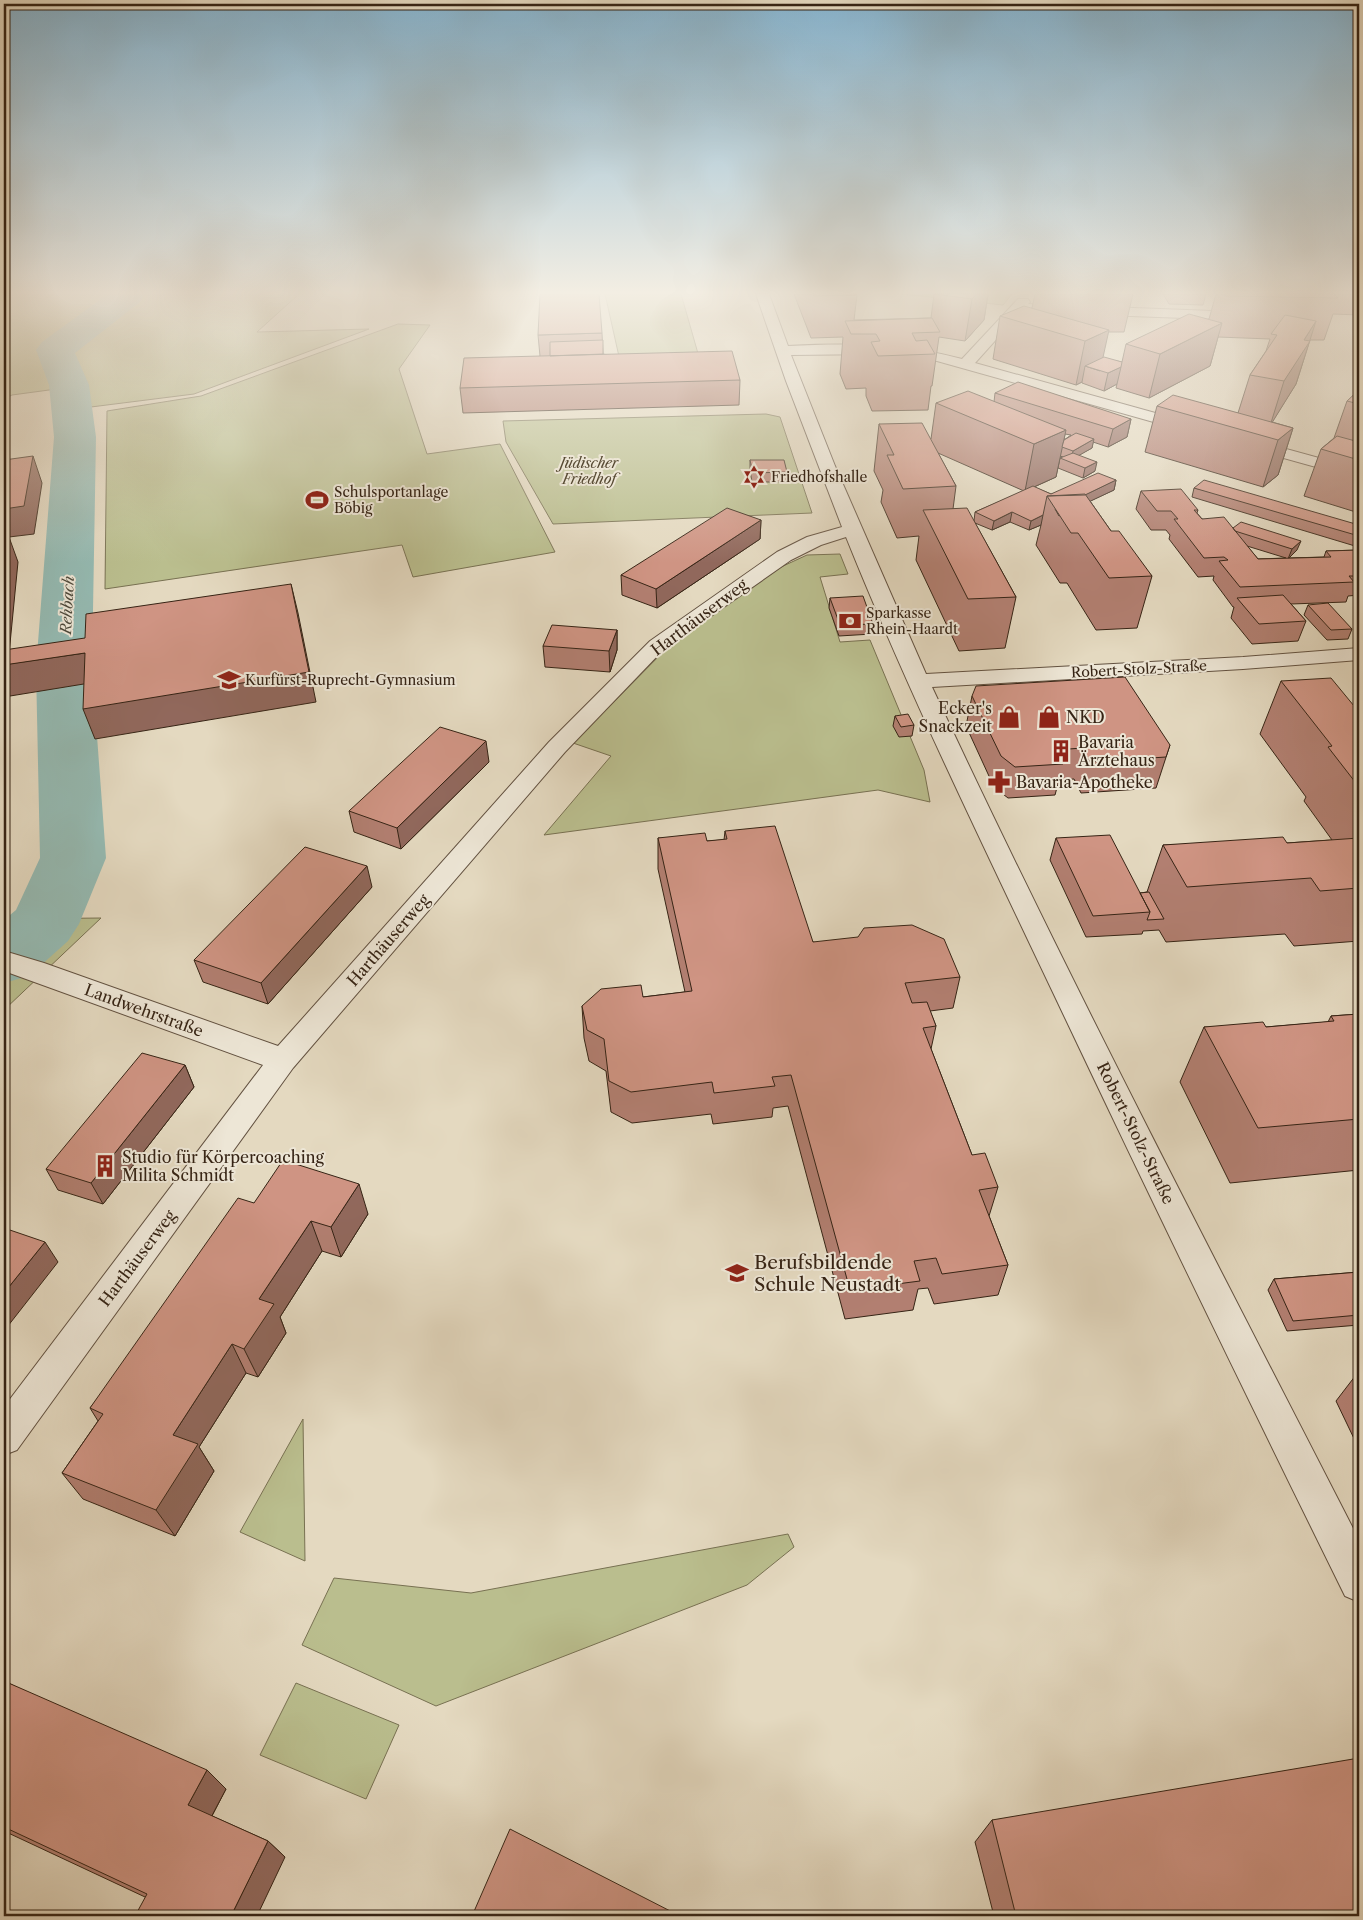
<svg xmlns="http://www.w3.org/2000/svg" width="1363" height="1920" font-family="'Libre Caslon Text',serif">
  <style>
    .green { fill: #babe8e; stroke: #787152 }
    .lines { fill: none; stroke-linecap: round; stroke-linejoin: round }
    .river { fill: #95bab2; fill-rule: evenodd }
    .minor-casing { stroke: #625140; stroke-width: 2 }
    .minor { fill: #ede6d6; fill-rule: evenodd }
    .wall { fill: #b27f71; stroke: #362415; fill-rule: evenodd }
    .shaded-wall { fill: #91685c; stroke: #362415 }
    .building { fill: #cf9483; stroke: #362415 }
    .labels { text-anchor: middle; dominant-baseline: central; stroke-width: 4; stroke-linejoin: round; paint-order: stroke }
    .far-park-label { font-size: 14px; font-style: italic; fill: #574a33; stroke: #ede6d6 }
    .far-poi-label { font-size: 14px; fill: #362415; stroke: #ede6d6; text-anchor: start }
    .far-street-label { font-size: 14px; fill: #362415; stroke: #ede6d6 }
    .far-water-label { font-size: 15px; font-style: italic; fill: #4e4a3c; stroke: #ede6d6 }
    .street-label { font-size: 16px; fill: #362415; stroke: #ede6d6 }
    .poi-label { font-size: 16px; fill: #362415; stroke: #ede6d6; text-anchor: start }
    .near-poi-label { font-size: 19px; fill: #362415; stroke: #ede6d6; text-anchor: start }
  </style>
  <rect width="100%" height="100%" fill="#e4d9c0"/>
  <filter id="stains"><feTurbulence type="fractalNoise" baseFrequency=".004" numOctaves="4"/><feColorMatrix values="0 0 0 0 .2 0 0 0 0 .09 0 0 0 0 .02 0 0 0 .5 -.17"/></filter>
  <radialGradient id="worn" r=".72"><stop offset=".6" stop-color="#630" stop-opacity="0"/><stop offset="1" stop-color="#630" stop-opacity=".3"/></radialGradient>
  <path class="green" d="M4,294h295l-42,38 112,-3 -175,65 -111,14 3,-23 -74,10 -8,4z
    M605,294h76l18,63 -79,4z
    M902,294h110l-9,11z
    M398,324l32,1 -31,44 28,85 73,-10 55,108 -142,25 -11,-32 -297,44 2,-178 94,-15z
    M766,414l14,3 32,96 -259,11 -47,-82 -3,-21z
    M840,554l8,20 -28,3 20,65 30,-2 54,130 6,32 -52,-12 -334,45 67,-79 -38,-13 99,-100 109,-76 26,-12z
    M101,918l-97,92v-91z
    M303,1419l2,142 -65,-29z
    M788,1534l6,13 -47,38 -311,121 -134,-61 32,-67 137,15z
    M296,1683l103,42 -33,74 -106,-44z"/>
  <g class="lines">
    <path class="river" d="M108,294l37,1 -5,7 -65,51 14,32 7,52 -4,231 14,190 -27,66 -11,17 -39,35 -25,7v-63l12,-10 24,-52 -4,-190 18,-231 -5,-52 -13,-35 6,-8z"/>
    <defs>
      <path id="minor" d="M756,294h13l19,52c59,-3 117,-3 174,13l56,-60h10l2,3 -2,2 212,8 7,4 -7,4 -219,-8 -46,51 220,61 2,3 -2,3 -6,2 -252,-71 -58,-7 -88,1 44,111 91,208 317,-17 116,-9v12l-116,9 -311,18c134,288 282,570 427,853v62l-14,-6c-97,-197 -193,-394 -287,-593 -73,-154 -148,-307 -212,-466l-25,8 -30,15 -127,89 -99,103 -272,316 -276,382 -13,5v-48l259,-342 -259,-94v-20l40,12 234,83 271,-304 101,-101 127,-89 30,-15 35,-10 -56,-146z
        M1250,439l109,30v10l-115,-32 -2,-3 2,-3z"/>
    </defs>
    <use href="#minor" class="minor-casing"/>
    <use href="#minor" class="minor"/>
  </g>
  <path class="wall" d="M794,294h62l1,1 -3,25 77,-2 3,-24h54l-4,26 -19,21 -26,-4 -7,49h-1l-3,24 -56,1 -6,-15v-8l-20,1 -6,-15 3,-37 -32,1z
    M1035,294h98l-9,38h-16l-6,26 20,4 4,-18 83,-25 7,-25h143v21l-26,-1 -9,26h-14l-14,44 -24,38 21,6 -15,47 -15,12 -118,-35 12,-46 81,7 12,-38 16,-24 4,-12 -52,-2 -8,29 -61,32 -33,-10 1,-4 -13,7 -22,-8v-1l-6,3 -83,-26 7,-43 32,-8z
    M1163,294h43l-3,11 -34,-1z
    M602,333l1,21 137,26 -1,25 -276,8 -3,-25 80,-32 -2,-21z
    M1359,390v123l-55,-17 17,-47 13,-11 13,-37z
    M995,393l136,26 -4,18 -19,10 -15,-5 -1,6 -13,7 16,16 -12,7 -25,-10 2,-10 3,-1 -3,-1 -4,21 -22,10 17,7 65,-14 -2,10 -24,11 21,30 41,45 -15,52 -41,2 -29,-47h-7l-24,-38 5,-20 -12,5 -19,-8 -18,8 -17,-7 41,74 -11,51 -46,3 -43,-91 3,-24 -22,2 -16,-36 2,-12 -9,-19 5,-47 52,15 5,-36 58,-1zM1065,434l6,1 -7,5zM938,453l86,38 -49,21 -1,9 -21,-12 3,-23z
    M750,460l37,12 -1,10h-34l-2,-12z
    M1194,488l165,37v16l-4,5 -163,-49z
    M1141,491l57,19 -1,3 5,6 31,9 64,22 -8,8 35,-1 2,-6 33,-1v45l-11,1 -2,6 -55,2 15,17 -8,20 -46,3 -21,-26 3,-11h-1l-20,-27 1,-4 -16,1 -29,-38 1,-4 -4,-5h-15l-15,-21zM1247,546l39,12 -28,1z
    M761,520l-1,19 -103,69 -35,-13 -1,-20z
    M830,598l43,26 -1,10 -33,2 -10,-28z
    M1308,605l44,24 -4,10 -21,1 -23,-25z
    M617,630v20l-7,22 -65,-5 -2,-21z
    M1281,681l78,31v229l-65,5 -9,-12 -119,8 -7,-12 -16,1 -1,3 -56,3 -36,-77 6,-22 84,55 7,-1 16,-47 124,-2 45,-3 -28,-39 2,-4 -46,-63z
    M972,696l198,49 -14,43 -75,5 -7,-14 -15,1 -4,15 -47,3 -14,-11 -28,-61z
    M895,716l19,9 -2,11 -13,1 -6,-11z
    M489,762l-88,87 -47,-17 -5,-21z
    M725,831l88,111 147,35 -7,31 -23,3 6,15 -5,23 41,106 26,32 -9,29 19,49 -10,30 -64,9 -6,-16 -10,1 -5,21 -68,9 -57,-213 -15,2 -1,9 -59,7 -2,-10 -79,9 -21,-11 -5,-41 -17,-10 -5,-23 -2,-32 61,-9 42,-5 -27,-123v-31l49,3 17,-1z
    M372,887l-104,117 -65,-22 -9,-22z
    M1359,1014v156l-129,13 -50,-101 24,-55h62l62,-5 3,-6z
    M185,1065l9,22 -91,117 -45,-14 -12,-21z
    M254,1203l114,11 -27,43 -19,-6 -42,66 6,16 -28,44 -12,-4 -47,74 15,24 -39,65 -92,-37 -21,-26 36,-52 -8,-13z
    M1359,1272v53l-72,6 -19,-41 6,-11z
    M1359,1371v78l-23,-48z
    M4,1681l222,108 -14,27 56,25 17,16 -140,40 -141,-66z
    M992,1820l367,96h-365l-19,-74z"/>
  <path class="shaded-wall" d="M977,294h11l-4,26 -19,21 7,-42z
    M1316,321l-20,63 -26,42 14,-45 20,-41z
    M1222,323l-12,43 -61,32 11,-44z
    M1109,330l-9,41 -15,-5 -3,16 -6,3 9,-44z
    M1121,367l-4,17 -13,7 4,-18z
    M1131,419l-4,18 -19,10 5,-18z
    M1293,428l-15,47 -15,12 15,-47z
    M1066,430l-10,47 -31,14 9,-47z
    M1094,439l-2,9 -21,12 2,-9z
    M33,456l9,27 -8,51 -25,3 9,25 -10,102 77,-11 11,29 -92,15v1v-189z
    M1097,462l-2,9 -12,7 2,-10z
    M1116,480l-2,10 -55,26 -4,-7z
    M1012,512l-2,10 -18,8 2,-9z
    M1043,515l-2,10 -12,5 2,-9z
    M761,520l-1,19 -103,69 -1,-19z
    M1359,536v5l-4,5z
    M1301,541l-4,9 -9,9 4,-10z
    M291,584l7,29 18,89 -221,37 -12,-30z
    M617,630v20l-7,22 -1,-21z
    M486,741l3,21 -88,87 -4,-21z
    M4,782l3,7 -3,37z
    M367,866l5,21 -104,117 -7,-21z
    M185,1065l9,22 -91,117 -12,-21z
    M359,1184l9,30 -27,43 -10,-30z
    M311,1221l11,30 -42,66 6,16 -28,44 -14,-28 15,-50z
    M45,1242l13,20 -54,69v-38z
    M232,1344l14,29 -47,74 15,24 -39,65 -19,-26 17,-75z
    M207,1770l19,19 -18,34 -20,-18z
    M268,1841l17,16 -28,59h-26z"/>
  <path class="building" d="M540,294h59l3,39 -64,2z
    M813,294h43l1,1 -43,1z
    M934,294h43l-5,5z
    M1225,294h109l4,4 -112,-2z
    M1024,306l85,24 -24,11 -85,-25z
    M1189,314l33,9 -62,31 -34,-10z
    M1285,315l31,6 -12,19 6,1 -26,40 -34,-6 27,-40 -6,-1z
    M932,318l8,14 -28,1 4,8 11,-1 8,14 -57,2 -7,-14 9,-1 -4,-7h-25l-6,-13z
    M603,340v14l-53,2v-14z
    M732,351l8,29 -280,8 4,-30z
    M1104,357l18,5 -1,5 -13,6 -23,-7z
    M1018,382l113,37 -18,10 -118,-36z
    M1359,390v14l-12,-3z
    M968,391l98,39 -32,14 -98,-41z
    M1173,395l120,33 -15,12 -121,-34z
    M922,423l34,63 -53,3 -16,-34h7l-15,-31z
    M1076,433l18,6 -21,12 -11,-4 2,-7z
    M1337,436l22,6v18l-38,-11z
    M1073,453l24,9 -12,6 -25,-10z
    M33,456l-9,50 -20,3v-49z
    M750,460h34l3,12 -34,1z
    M1098,473l18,7 -31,15 -38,1 -4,19 -12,6 -19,-9 -18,9 -19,-9 58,-26 18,8z
    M1204,480l155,45v11l-165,-48z
    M1181,489l17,21h-4l8,9 22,-2 34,42 73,-2 -5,-6 33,-1v26h-10l5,6 -114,5 -21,-26 9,-1 -4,-3 -20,1 -30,-39h4l-7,-8h-14l-16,-20z
    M1085,494l26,37h8l33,45 -43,2 -31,-45h-7l-24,-37z
    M727,508l34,12 -105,69 -35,-14z
    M967,508l49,89 -48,2 -45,-89z
    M1241,522l60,19 -9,8 -57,-18 -2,-3z
    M7,534l-3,29v-28z
    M291,584l18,88 -226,37 2,-56 -81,12v-15l81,-12 1,-24z
    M1283,595l23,26 -47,3 -22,-26z
    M863,596l10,28 -33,1 -10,-27z
    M1328,603l24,26 -21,1 -23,-25z
    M552,625l65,5 -8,21 -66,-5z
    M1125,677l45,68 -4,12 -76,5 -8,-14 -26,2 7,14 -48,3 -14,-11 -29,-60 4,-10z
    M1331,678l28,34v75l-31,-40 4,-1 -51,-65z
    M908,714l6,11 -13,2 -6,-11z
    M440,727l46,14 -89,87 -48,-17z
    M775,826l38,116 45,-5 6,-9 48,-3 32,14 16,38 -55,6 7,20 15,-1 9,24 -13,2 49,127 13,-2 13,34 -19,3 29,75 -66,9 -6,-16 -22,3 6,20 -70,9 -59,-215 -19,2 3,9 -61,7 -2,-11 -81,10 -22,-11 -5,-42 -17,-9 -5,-24 19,-17 40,-4 2,12 49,-6 -34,-153 47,-5 2,8 20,-2 -2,-8z
    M1110,835l40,77 -57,4 -37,-78z
    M1283,837l4,6 72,-5v50l-39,3 -9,-13 -124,9 -24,-42z
    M305,847l62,19 -106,117 -67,-23z
    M1149,892l15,27 -17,1 3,-8 -10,-19z
    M1359,1014v105l-101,9 -54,-101 59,-5 3,5 68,-6 -3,-5z
    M142,1053l43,12 -94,118 -45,-14z
    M283,1160l76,24 -28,43 -20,-6 -52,78 15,5 -30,45 -12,-5 -59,91 25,9 -42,66 -94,-37 41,-59 -13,-6 148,-210 16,5z
    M4,1228l41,14 -41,51z
    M1359,1272v43l-66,6 -19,-42z
    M4,1681l203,89 -19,35 80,36 -37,75h-96l12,-22 -143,-67z
    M1359,1758v158h-343l-24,-96z
    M510,1829l170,87h-208z"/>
  <linearGradient id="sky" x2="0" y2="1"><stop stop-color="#87b6d2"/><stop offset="0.52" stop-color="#f3eee3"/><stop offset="1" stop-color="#f3eee3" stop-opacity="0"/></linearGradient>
  <rect width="1363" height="563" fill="url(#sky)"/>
  <defs>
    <symbol id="synagogue-bare" viewBox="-9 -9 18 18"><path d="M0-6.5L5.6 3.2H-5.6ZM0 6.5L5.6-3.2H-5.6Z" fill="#8f2418" stroke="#ede6d6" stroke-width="2.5" paint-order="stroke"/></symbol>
    <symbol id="stadium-bare" viewBox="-9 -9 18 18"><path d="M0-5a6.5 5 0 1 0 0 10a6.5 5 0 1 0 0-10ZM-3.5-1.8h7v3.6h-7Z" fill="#8f2418" stroke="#ede6d6" stroke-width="2.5" paint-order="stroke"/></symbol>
    <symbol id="bank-bare" viewBox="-9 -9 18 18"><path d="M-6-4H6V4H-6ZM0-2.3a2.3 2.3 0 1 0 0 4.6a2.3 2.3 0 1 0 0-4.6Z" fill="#8f2418" stroke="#ede6d6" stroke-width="2.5" paint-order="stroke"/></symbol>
    <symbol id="school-bare" viewBox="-9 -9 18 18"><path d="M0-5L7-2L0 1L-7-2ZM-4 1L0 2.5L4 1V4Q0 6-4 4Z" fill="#8f2418" stroke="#ede6d6" stroke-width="2.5" paint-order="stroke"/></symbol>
    <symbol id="shop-bare" viewBox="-9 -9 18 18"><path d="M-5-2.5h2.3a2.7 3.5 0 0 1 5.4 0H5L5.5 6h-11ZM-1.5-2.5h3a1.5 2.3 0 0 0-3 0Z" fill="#8f2418" stroke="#ede6d6" stroke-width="2.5" paint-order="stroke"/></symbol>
    <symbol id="building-bare" viewBox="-9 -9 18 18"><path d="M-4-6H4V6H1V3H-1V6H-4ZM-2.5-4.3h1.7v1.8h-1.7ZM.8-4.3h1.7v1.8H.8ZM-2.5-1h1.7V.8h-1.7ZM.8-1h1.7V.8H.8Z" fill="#8f2418" stroke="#ede6d6" stroke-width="2.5" paint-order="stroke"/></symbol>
    <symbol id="pharmacy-bare" viewBox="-9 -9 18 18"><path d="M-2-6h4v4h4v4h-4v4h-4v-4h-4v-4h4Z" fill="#8f2418" stroke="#ede6d6" stroke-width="2.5" paint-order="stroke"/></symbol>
  </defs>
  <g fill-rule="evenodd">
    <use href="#synagogue-bare" x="738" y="461" width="32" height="32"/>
    <use href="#stadium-bare" x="301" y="484" width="32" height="32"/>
    <use href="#bank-bare" x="834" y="605" width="32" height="32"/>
    <use href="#school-bare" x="213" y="664" width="32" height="32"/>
    <use href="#shop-bare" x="993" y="701" width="32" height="32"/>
    <use href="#shop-bare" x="1033" y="701" width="32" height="32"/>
    <use href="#building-bare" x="1045" y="735" width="32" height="32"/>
    <use href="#pharmacy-bare" x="983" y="766" width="32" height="32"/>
    <use href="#building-bare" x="89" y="1150" width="32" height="32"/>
    <use href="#school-bare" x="721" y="1257" width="32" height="32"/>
  </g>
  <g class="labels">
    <g class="far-park-label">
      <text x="589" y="463">Jüdischer<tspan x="589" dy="16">Friedhof</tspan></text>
    </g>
    <g class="far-poi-label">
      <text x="771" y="477">Friedhofshalle</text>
      <text x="334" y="492">Schulsportanlage<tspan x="334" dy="16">Böbig</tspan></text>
      <text x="866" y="613">Sparkasse<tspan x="866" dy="16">Rhein-Haardt</tspan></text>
      <text x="245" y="680">Kurfürst-Ruprecht-Gymnasium</text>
    </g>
    <g class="far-street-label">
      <text transform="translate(1139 669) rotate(-3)">Robert-Stolz-Straße</text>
    </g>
    <g class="far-water-label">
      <text transform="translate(67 605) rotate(-87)">Rehbach</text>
    </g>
    <g class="street-label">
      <text transform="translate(699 617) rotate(-37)">Harthäuserweg</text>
      <text transform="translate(388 940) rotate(-49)">Harthäuserweg</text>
      <text transform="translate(144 1010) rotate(20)">Landwehrstraße</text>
      <text transform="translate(1136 1133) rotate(64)">Robert-Stolz-Straße</text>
      <text transform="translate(137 1258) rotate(-53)">Harthäuserweg</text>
    </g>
    <g class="poi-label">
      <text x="992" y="708" text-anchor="end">Ecker's<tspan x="992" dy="18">Snackzeit</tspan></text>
      <text x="1066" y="717">NKD</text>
      <text x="1078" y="742">Bavaria<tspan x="1078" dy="18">Ärztehaus</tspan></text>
      <text x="1016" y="782">Bavaria-Apotheke</text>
      <text x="122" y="1157">Studio für Körpercoaching<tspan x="122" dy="18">Milita Schmidt</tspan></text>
    </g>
    <g class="near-poi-label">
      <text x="754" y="1262">Berufsbildende<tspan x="754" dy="22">Schule Neustadt</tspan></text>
    </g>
  </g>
  <rect width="1363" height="1920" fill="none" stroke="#e4d9c0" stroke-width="20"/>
  <rect x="5" y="5" width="1353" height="1910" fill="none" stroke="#362415" stroke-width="2.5"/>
  <rect x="10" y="10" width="1343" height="1900" fill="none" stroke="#362415"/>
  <rect width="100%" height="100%" filter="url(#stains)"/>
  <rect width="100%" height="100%" fill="url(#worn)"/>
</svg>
